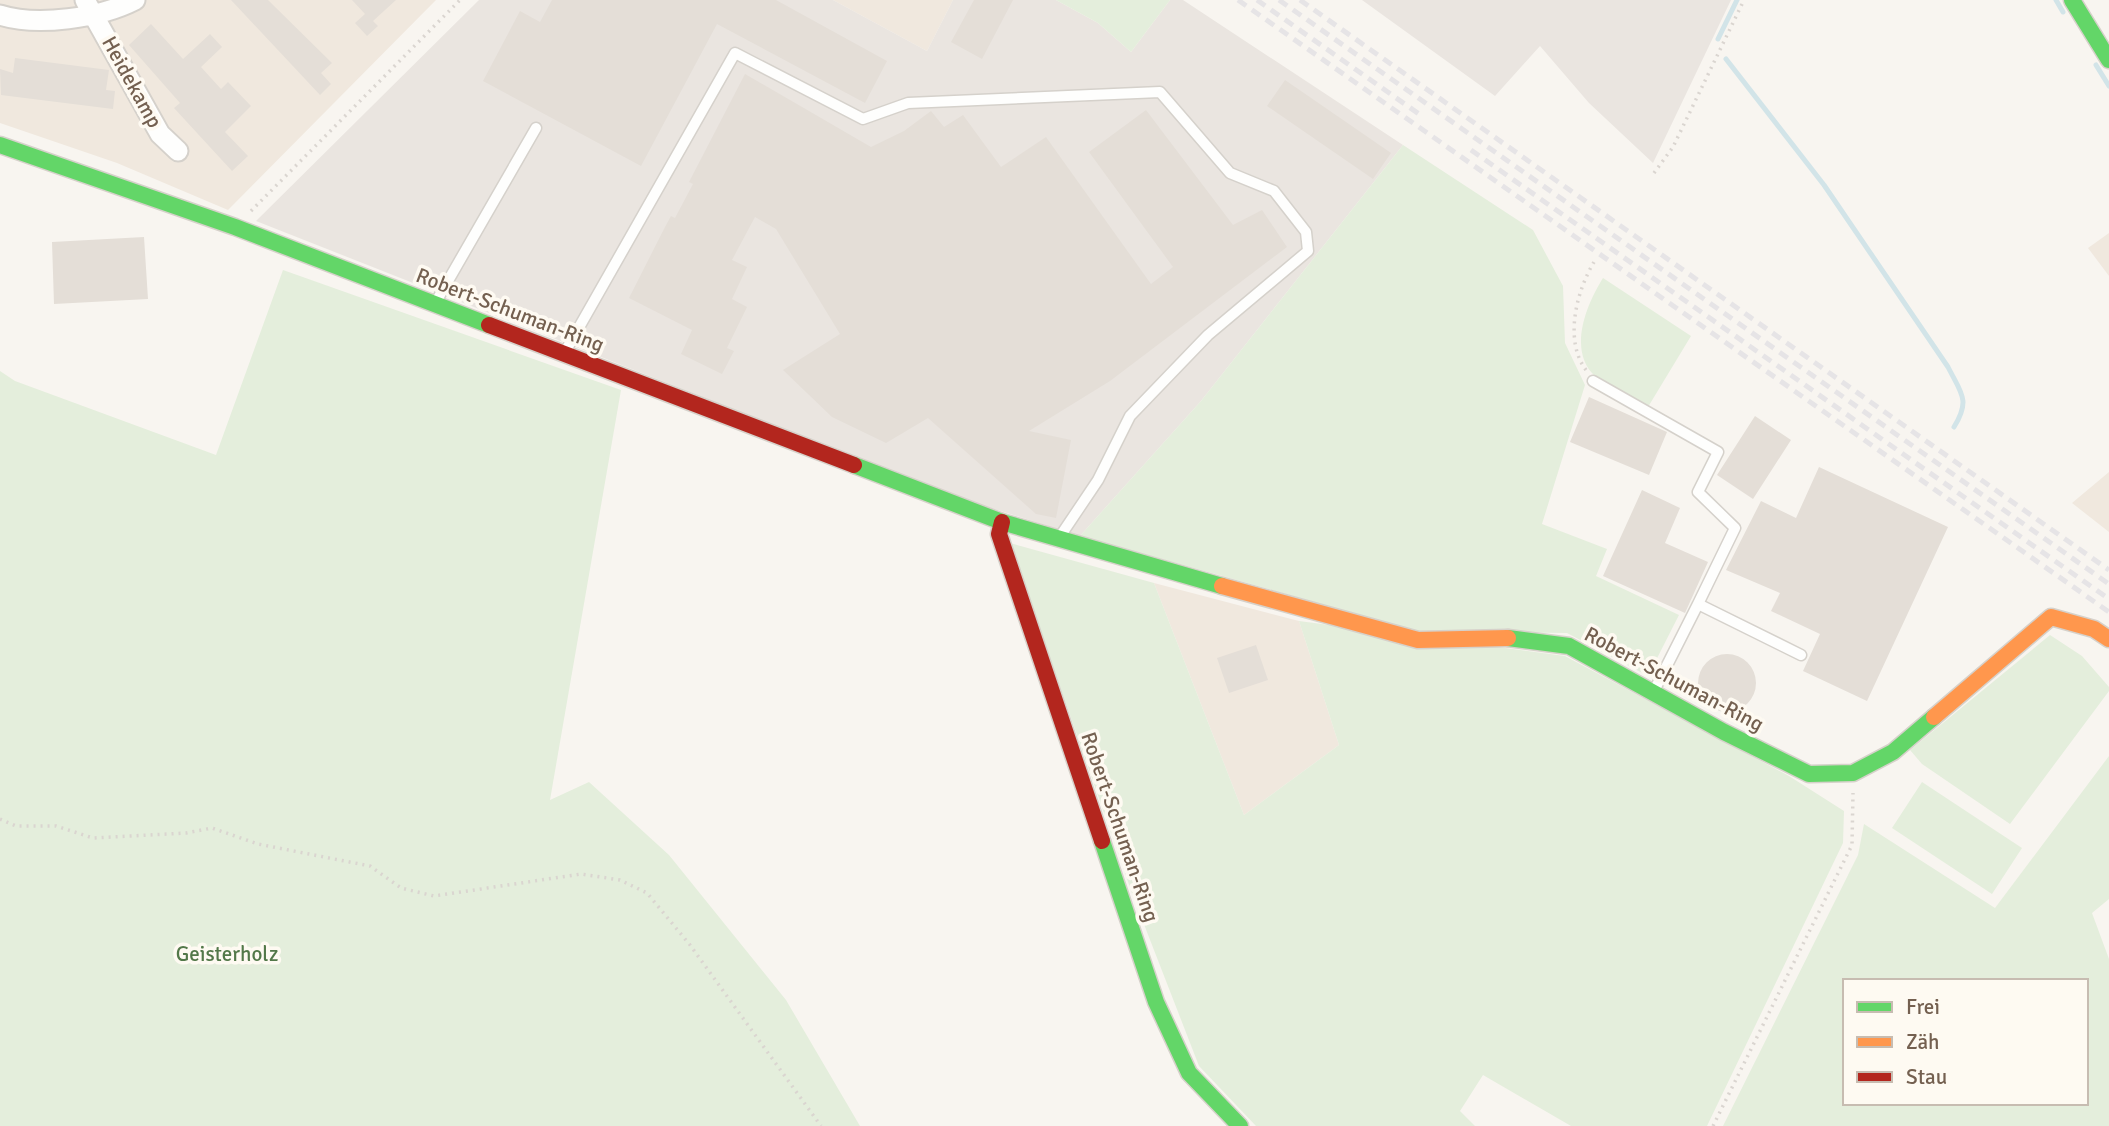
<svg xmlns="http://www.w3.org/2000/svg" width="2109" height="1126" font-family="Signika,sans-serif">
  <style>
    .residential { fill: #f0e8de }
    .industrial { fill: #eae5e0 }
    .green { fill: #e4eedc; fill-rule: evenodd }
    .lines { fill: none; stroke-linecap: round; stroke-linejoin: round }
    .stream { stroke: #d2e4e8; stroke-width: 5 }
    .building { fill: #e4ded7 }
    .lane-casing { stroke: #d5d1cb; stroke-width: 13 }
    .street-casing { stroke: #d5d1cb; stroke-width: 23 }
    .fast-casing { stroke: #d6d1ca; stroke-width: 19 }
    .slow-casing { stroke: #d6d1ca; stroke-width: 19 }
    .jam-casing { stroke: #d6d1ca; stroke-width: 19 }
    .path { stroke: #dad5d0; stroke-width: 3.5; stroke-dasharray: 2 5; stroke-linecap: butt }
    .lane { stroke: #fefefd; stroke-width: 10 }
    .street { stroke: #fefefd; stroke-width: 19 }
    .fast { stroke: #63d668; stroke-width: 16 }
    .slow { stroke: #ff974d; stroke-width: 16 }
    .jam { stroke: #b3261e; stroke-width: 16 }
    .rail { stroke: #e6e4e6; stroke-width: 5; stroke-dasharray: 10 7; stroke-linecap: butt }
    .labels { text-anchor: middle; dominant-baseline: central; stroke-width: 7; stroke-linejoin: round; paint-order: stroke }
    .street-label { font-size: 21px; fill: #746050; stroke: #fefaf2 }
    .park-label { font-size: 21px; fill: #537849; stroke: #fefaf2 }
  </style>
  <rect width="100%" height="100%" fill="#f8f5f0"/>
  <path class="residential" d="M0,0h436l-208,210 -111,-47 -117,-40z
    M833,0h120l-26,51z
    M2109,233v43l-21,-28z
    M2109,472v60l-37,-29z
    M1154,583l145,38 40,124 -95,70z"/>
  <path class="industrial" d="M479,0h354l94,51 26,-51h103l42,23 33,29 39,-52h13l220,145 -202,256 -121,135 -124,-39 -700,-276z
    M1362,0h369l-78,163 -64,-60 -49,-57 -45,50z"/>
  <path class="green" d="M1056,0h114l-39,52 -33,-29z
    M1403,145l130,85 30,56 2,57 20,42 -43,139 65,25 -11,27 83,39 -31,61 -81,-43 -150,-2 -337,-95 121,-135z
    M283,270l338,120 -71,410 39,-18 80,73 117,145 74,126h-860v-755l15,10 201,74z
    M1603,278l88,58 -43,71c-17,-9 -37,-18 -52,-30 -29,-25 -10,-72 7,-99z
    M1010,543l144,40 90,232 95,-70 -40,-124 266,35 224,120 55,35 -1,32 -136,283h-136l-88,-51 -23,36 15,15h-219l-57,-60 -66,-170z
    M2050,635l32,21 27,31v4l-99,133 -88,-60 -12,-14z
    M2109,756v143l-17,14 17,46v167h-386l135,-271 6,-31 131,84zM1845,981h241v122h-241z
    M1922,782l100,66 -30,46 -100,-66z"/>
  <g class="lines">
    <path class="stream" d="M2056,0l7,12
      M1718,39l19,-39
      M1726,59l98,126 124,182c13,26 23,33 6,60
      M2096,65l13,21"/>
  </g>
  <path class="building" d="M231,0h37l64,63 -11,10 10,11 -11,11z
    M352,0h44l-23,21 5,5 -11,10 -12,-13 10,-9z
    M552,0h224l111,61 -22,42 -148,-79 -76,142 -158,-85 37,-70 20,11z
    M974,0h39l-31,59 -31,-17z
    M151,24l32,35 27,-25 12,13 -21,20 20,22 7,-7 23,24 -26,26 23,24 -16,15 -58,-63 6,-5 -51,-58z
    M15,58l94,12 -3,20 9,1 -2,18 -112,-14 -1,-26 13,4z
    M745,74l126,73 33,-16 27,-20 13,16 19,-12 38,52 45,-30 105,147 22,-17 -84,-115 57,-42 87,115 29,-15 25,37 -177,134 -81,50 42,9 -15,78 -20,-4 -108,-96 -42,25 -54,-26 -49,-47 57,-36 -64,-105 -21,-12 -23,43 15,7 -15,32 15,8 -20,41 7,3 -12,23 -41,-20 11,-24 -63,-32 36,-71 6,-11 4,2 18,-34 -4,-2z
    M1285,80l106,73 -18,26 -106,-73z
    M144,237l4,62 -94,5 -2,-62z
    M1589,397l78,35 -18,43 -79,-33z
    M1755,416l36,24 -38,59 -36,-24z
    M1819,467l129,60 -81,174 -64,-30 17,-37 -49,-23 9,-18 -54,-23 35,-69 35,17z
    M1642,490l38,18 -15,35 43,19 -23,51 -82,-37z
    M1256,645l12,35 -39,13 -12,-35z
    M1698 683a29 29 0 1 1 58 0a29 29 0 1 1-58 0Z"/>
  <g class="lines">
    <defs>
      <path id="lane" d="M437,300l99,-172
        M565,352l170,-299 128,66 45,-16 252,-11 70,81 44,18 32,41 2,19 -100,84 -78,81 -32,64 -39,58
        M1593,381l125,71 -20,40 37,36 -37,76
        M1655,689l43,-85 103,51"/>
      <path id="street" d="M85,0l75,134 18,17
        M0,15c37,12 100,3 135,-15"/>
      <path id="fast" d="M2072,0l37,60
        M0,145l235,82 254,98
        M854,465l148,57 220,64
        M1508,638l61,8 155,86 85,42 44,-1 40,-21 41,-35
        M1102,841l54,161 33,71 51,53"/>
      <path id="slow" d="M1222,586l196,54 90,-2
        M1934,717l117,-100 43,12 15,10"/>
      <path id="jam" d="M489,325l365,140
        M1002,522l-3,12 103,307"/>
    </defs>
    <use href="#lane" class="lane-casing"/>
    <use href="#street" class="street-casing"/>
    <use href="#fast" class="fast-casing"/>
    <use href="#slow" class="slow-casing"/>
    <use href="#jam" class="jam-casing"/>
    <path class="path" d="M1654,173l19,-26 71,-147
      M251,211l209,-211
      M1586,370c-22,-29 -10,-78 8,-108
      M0,819l16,7h40l37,12 93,-5 26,-5 46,16 112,22 31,22 33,8 147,-22 39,6 27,13 43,52 131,181
      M1713,1126l139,-281 1,-52"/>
    <use href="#lane" class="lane"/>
    <use href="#street" class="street"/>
    <use href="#fast" class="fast"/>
    <use href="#slow" class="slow"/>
    <use href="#jam" class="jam"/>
    <path class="rail" d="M1238,0l871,612
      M1257,0l162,114
      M1279,0l830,584
      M1300,0l809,570
      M1471,150l638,449"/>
  </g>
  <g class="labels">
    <g class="street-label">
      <text transform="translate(132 82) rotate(61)">Heidekamp</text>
      <text transform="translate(510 310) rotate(21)">Robert-Schuman-Ring</text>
      <text transform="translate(1674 679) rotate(28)">Robert-Schuman-Ring</text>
      <text transform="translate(1120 827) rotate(71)">Robert-Schuman-Ring</text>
    </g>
    <g class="park-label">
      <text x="227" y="954">Geisterholz</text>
    </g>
  </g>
  <rect x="1843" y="979" width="245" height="126" fill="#fefaf2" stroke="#c7bcb1" stroke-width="2"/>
  <rect x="1857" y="1002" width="35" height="10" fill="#63d668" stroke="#c7bcb1" stroke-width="2"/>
  <text x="1906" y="1014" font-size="21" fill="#746050">Frei</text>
  <rect x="1857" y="1037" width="35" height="10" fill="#ff974d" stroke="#c7bcb1" stroke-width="2"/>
  <text x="1906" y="1049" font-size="21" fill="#746050">Zäh</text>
  <rect x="1857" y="1072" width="35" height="10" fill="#b3261e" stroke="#c7bcb1" stroke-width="2"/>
  <text x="1906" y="1084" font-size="21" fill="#746050">Stau</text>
</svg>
